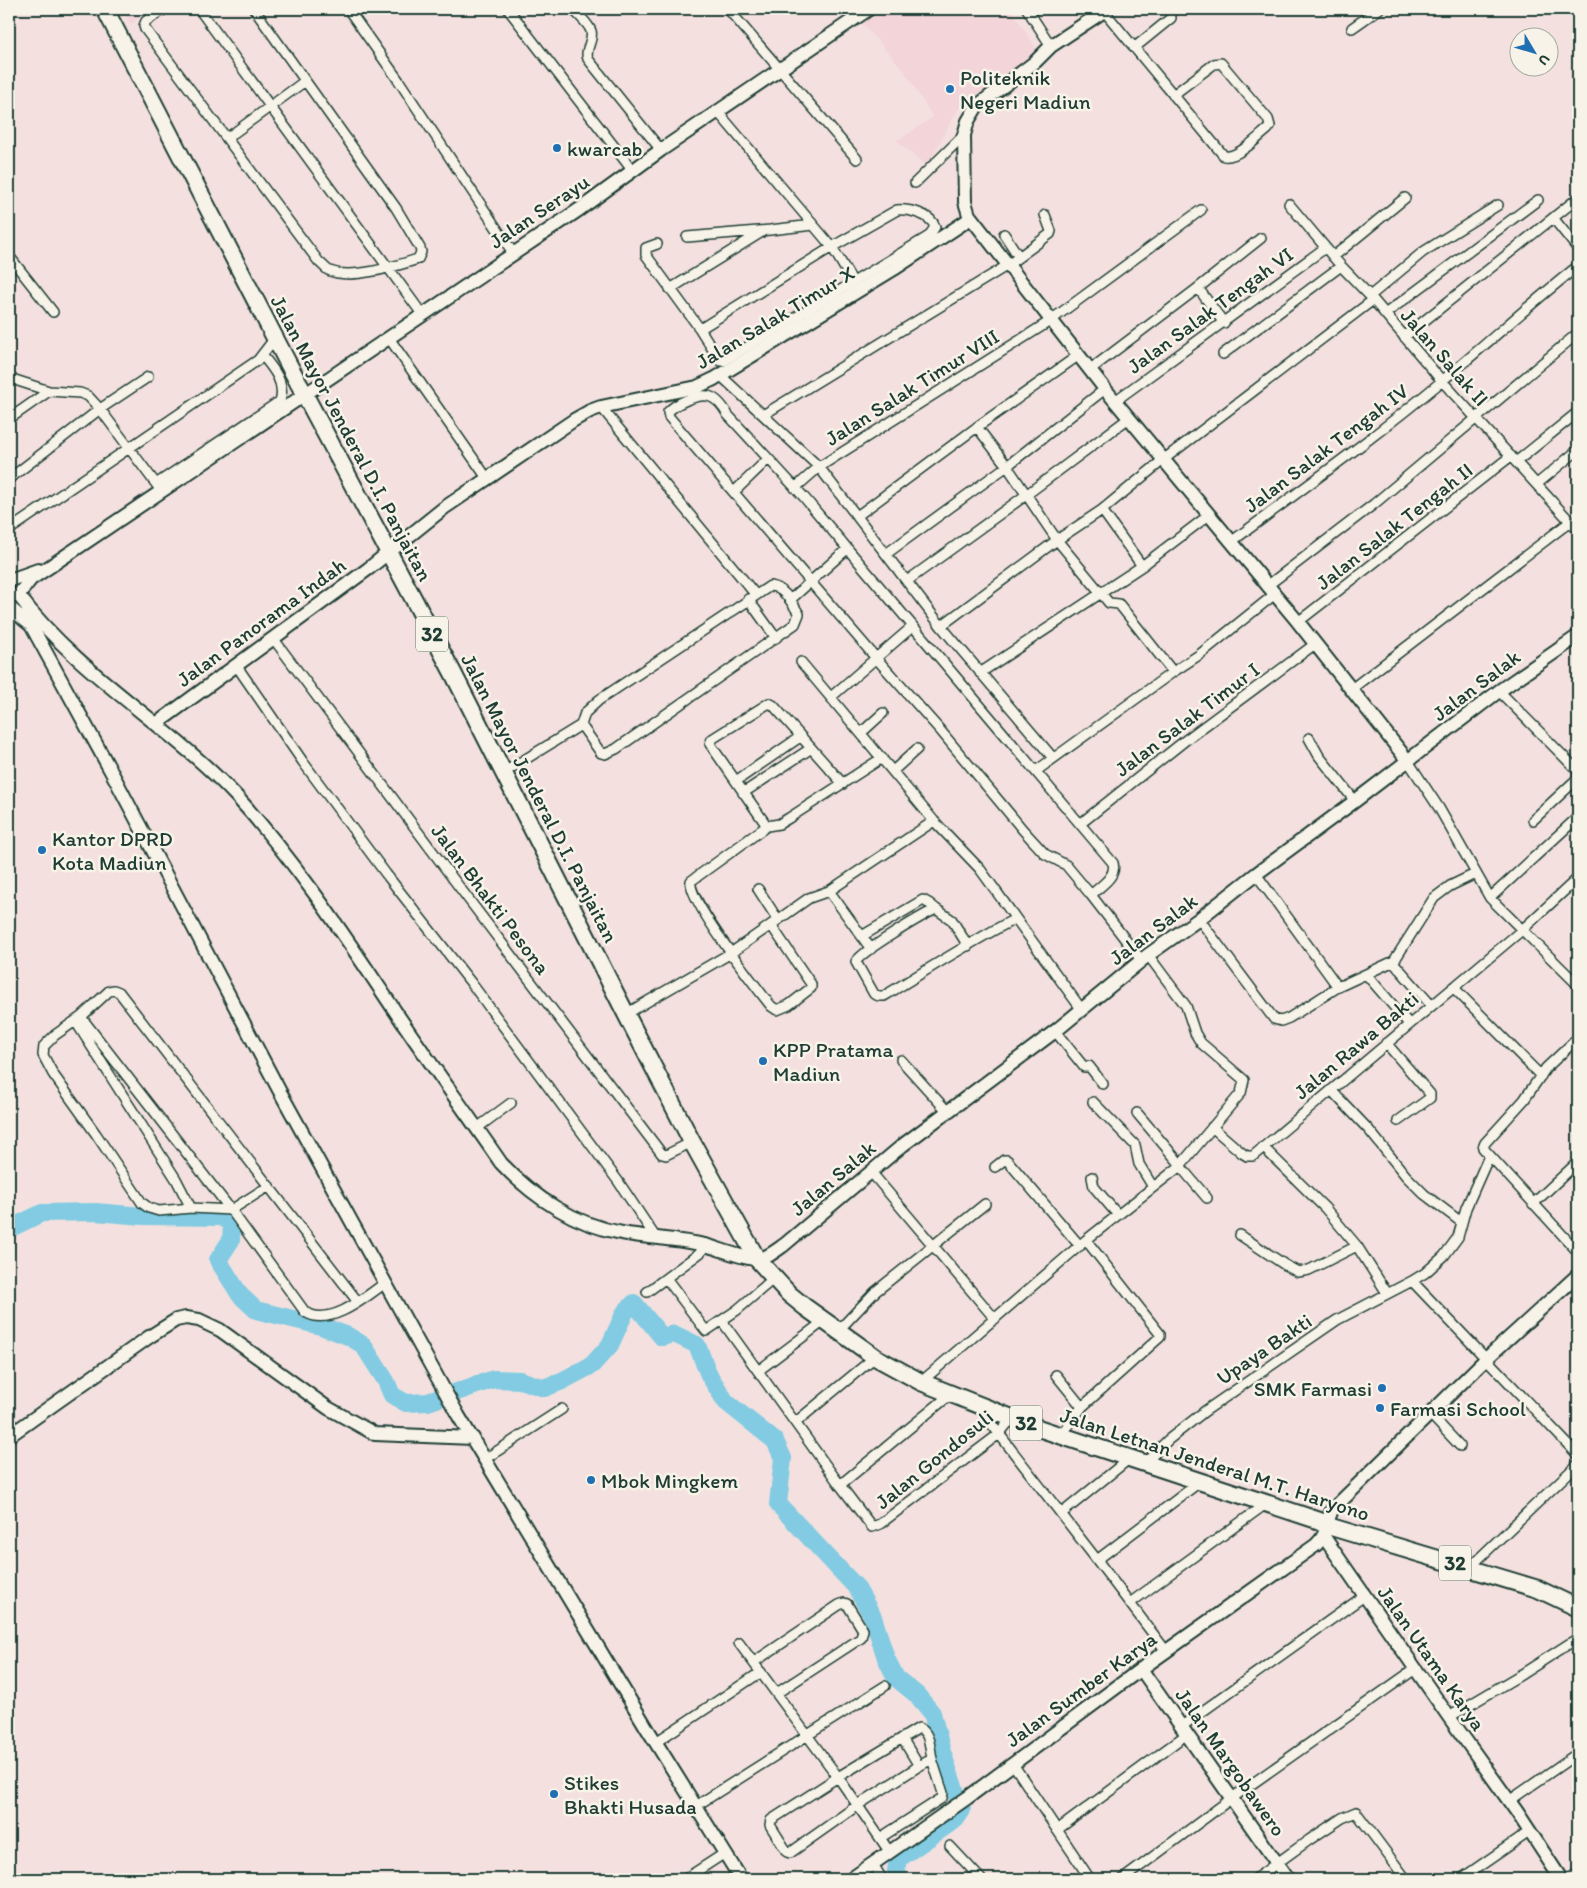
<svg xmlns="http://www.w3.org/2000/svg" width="1587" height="1888" font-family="Itim,sans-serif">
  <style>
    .built { fill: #f2d4d9 }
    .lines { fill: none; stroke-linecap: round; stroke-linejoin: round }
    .river { stroke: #82cbe2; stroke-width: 18 }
    .street-casing { stroke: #1f3d34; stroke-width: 12 }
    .secondary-casing { stroke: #1f3d34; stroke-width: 16 }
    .highway-casing { stroke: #1f3d34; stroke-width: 20 }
    .street { stroke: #f7f3e8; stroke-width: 9 }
    .secondary { stroke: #f7f3e8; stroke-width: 12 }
    .highway { stroke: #f7f3e8; stroke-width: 16 }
    .poi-dot { fill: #1f6fb2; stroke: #f7f3e8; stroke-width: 2 }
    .labels { text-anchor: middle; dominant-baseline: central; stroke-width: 5; stroke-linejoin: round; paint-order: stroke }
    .shield { fill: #f7f3e8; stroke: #60746a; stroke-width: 1 }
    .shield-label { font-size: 20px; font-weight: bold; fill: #1f3d34 }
    .poi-label { font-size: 21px; fill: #1f3d34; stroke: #f7f3e8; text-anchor: start }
    .street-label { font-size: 21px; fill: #1f3d34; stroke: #f7f3e8 }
  </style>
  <rect width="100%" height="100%" fill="#f4e1df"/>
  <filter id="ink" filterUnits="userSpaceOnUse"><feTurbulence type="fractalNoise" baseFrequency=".02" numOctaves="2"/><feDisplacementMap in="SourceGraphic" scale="10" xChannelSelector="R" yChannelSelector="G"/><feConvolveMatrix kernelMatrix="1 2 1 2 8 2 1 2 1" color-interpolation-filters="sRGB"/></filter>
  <g filter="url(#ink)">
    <path class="built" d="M122,9h29l-20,15z
      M881,9h130l26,41 -79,59 -31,57 -30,-25 36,-24 -30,-48 -42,-47z"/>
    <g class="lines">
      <path class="river" d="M9,1229l33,-16 53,-1 48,4 78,1 11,6 -1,17 -13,20 22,35 16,15 65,16 27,10 15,9 23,36 6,14 14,8 22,-1 66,-23 26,1 24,8 18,-7 30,-16 18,-20 15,-33 9,-9 28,34 12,-3 23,11 12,30 17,27 49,39 8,17 -5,46 78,83 17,30 13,41 10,20 21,17 15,18 10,39 20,58 -6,9 -58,40 -2,12 4,8"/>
      <defs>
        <path id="street" d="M165,9l-19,12 -2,5 1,3 174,233c3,2 6,6 9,8 22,11 68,-4 90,-11l3,-7 -1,-4 -24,-40 -142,-199
          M199,9l223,305
          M348,9l51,72 114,172
          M508,9l125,162
          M573,9c5,6 16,15 18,22 3,10 -7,18 -3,28l73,91
          M728,9l129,150
          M1027,9l24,37
          M1104,11l120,145c13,3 34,-19 44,-27l2,-3 -2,-7 -47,-56 -7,1 -41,31
          M1352,28l27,-19
          M1134,48l37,-30
          M718,112l114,135 21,35
          M227,138l78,-57
          M915,183l49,-48
          M1289,204l52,62 29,30 72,85 136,149
          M897,210c12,-1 34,4 38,17l-6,9 -205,125h-4l-20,-32 132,-82z
          M1554,219l24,30
          M1004,234l15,23
          M687,237l83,-7 43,-5
          M657,244l-11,4v7l54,74
          M9,256l44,56
          M1333,257l72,-59
          M1198,288l26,35
          M670,289l92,-57
          M1370,296l53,-44 75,-47
          M1385,314l153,-114
          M1404,337l174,-139
          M389,338l98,140
          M1223,354l118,-88
          M1091,369l107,-81 63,-50
          M720,375l99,92 122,159 112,132
          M9,378l40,13 31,2 8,3 12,13 62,83
          M1115,401l210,-153
          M601,407l154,187
          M763,415l245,-150 42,-31 1,-3 -6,-16
          M9,419l40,-28
          M977,427l30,39 50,74 52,63 10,1 54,68
          M1516,462l62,-50
          M9,479l91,-70 48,-32
          M156,484l124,-83c6,-18 -7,-33 -18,-46
          M1537,484l41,-34
          M795,488l24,-21 228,-144 154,-113
          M734,492l34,-33
          M1102,510l40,56
          M857,516l120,-89 102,-72
          M9,530l249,-170 17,-22
          M1231,542c71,-53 143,-104 211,-161 46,-38 89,-78 136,-115
          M886,554l121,-88 98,-77
          M907,581l119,-86 103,-77
          M1267,586l107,-82 204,-171
          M748,599l28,39
          M790,600l57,-51
          M1298,622l213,-166
          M941,626l116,-86 45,-30 61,-50 210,-160
          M273,638l190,254 199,262 4,1 26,-13
          M801,662l133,159 46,48 102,141
          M236,665l67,97 83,112 86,110 146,197 38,57
          M980,673l162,-107 67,-51
          M1350,690l221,-169
          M1499,691l79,80
          M831,697l81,-70
          M861,733l22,-20
          M1309,738l10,18 36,45
          M1408,761l31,47 51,90 88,87
          M893,771l24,-22
          M1036,771l137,-99 26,-17 76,-61
          M503,773l78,-48 20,28 4,1 11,-5 179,-125 4,-10c-7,-11 -15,-27 -29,-28l-171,114 -14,13 -4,12
          M736,781l64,-44
          M743,793l67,-44
          M1533,820l45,-42
          M1080,824l107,-85 128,-95
          M767,826l-57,-82 2,-5 57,-36 4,2 70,79
          M1256,874l82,113
          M758,889l20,31
          M829,891l105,-70
          M1091,895l-25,-30 -21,-11 -22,-24 -83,-100 -64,-72 -207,-241 -1,-5c8,-9 29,-18 40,-16 9,2 16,12 20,19l75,81 310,367c4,14 -13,23 -22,32l51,66
          M1490,898l88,-81
          M1199,919l75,100 7,2 8,-3 49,-31 56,-26 40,-63 16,-12 25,-12
          M771,925l40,59v4l-22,17 -12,5 -6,-4c-14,-18 -84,-107 -80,-125l76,-55 12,-2 10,-6 93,-60
          M862,936l61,-36 7,4 6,5
          M968,946l-16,-26 -16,-11c-13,6 -76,43 -80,53l18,32 5,2h5c43,-26 86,-54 131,-77
          M1393,962l38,43
          M1366,974l43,50
          M1453,987l88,89
          M626,1014l105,-61 78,-55 20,-7 42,58
          M81,1017l150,193 74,102c24,16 61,-15 80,-29
          M76,1022l100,157 15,29
          M1055,1031l29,36 5,-1 14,18
          M1578,1038l-32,30 -22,32 -39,43 -2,5 95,104
          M1386,1043l44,51v4l-32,23
          M901,1060l47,52
          M1331,1090l38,40 37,46 18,18 37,28
          M1093,1102l42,43 4,19 14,23
          M1137,1113l44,52
          M1212,1127l30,26 5,3h6l269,-226 56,-52
          M477,1128l34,-25
          M1263,1147l62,61 32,38 30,47
          M1180,1166l27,32
          M995,1167l9,-7h3l73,86
          M871,1172l124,147
          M1092,1177l2,10 24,28
          M269,1186l-38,24 -40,-2 -32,3 -10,-3 -7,-5 -46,-69 -43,-60 -10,-19 1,-9 11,-11 26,-18 28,-26 5,-1 5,2 239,310
          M1533,1204l45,-42
          M1240,1235l45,30 13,7 11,-2 48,-24
          M666,1278l40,53 31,-21 36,-31
          M1412,1281l166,174
          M647,1292l53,-39 6,-8
          M722,1321l118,164 32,42 8,-3 119,-90 13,-16
          M838,1331l37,-39 110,-88
          M758,1371l66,-50
          M1056,1375l26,32
          M921,1382l165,-142 93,-73 62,-74 3,-13 -43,-37 -6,-10 -9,-27 -38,-51
          M979,1408l118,152 69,91
          M1430,1414l30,32
          M796,1422l79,-65
          M1062,1434l20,-27 78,-70v-3l-74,-94
          M485,1459l77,-50
          M1146,1462l22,-22 37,-29 132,-91 75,-39 13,-8 19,-17 14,-19 8,-29 23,-52
          M840,1485l111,-91
          M1061,1514l69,-56
          M1097,1560l104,-79
          M1469,1568l109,-104
          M1130,1603l137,-100
          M739,1643l99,134 51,74
          M754,1662l85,-57 5,-2 3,1 16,26 -2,8 -84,55
          M1449,1717l73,-43 56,-36
          M1182,1726l182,-130
          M902,1738l17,28
          M656,1742l105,-70
          M1013,1764l77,115
          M1509,1801l69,-48
          M696,1806l189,-120
          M1057,1830l130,-96
          M880,1838l62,-40 1,-5 -11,-34 -13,7 -61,39 -68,48 -3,-1 -17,-27 1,-5 67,-43 81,-49c11,4 11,21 13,31
          M950,1846l31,33
          M873,1864l9,15
          M685,1879l40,-26
          M1123,1879l109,-81 183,-129
          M1255,1879l54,-39 33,-22 14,-6 50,67
          M1461,1879l68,-47
          M1567,1879l11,-6"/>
        <path id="secondary" d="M1107,9l-56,37 -16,16 -58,44 -9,15 -4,14 1,67 4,13 136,174 193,233 110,139
          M10,580l28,-10
          M19,594l12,-15 21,-14 528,-356 81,-59 208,-141
          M19,596c61,80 151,129 219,202 59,65 108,140 157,213 34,51 71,101 106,152 32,34 74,62 121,70 27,5 56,6 83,12 12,3 42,15 52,14 9,0 20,-9 27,-14l119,-100 155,-116 90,-74 51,-36 57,-45 99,-73 144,-110 79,-55
          M9,607l24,20
          M28,609l4,18 80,146 167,317 179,325 190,315 93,149
          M156,724l212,-155 76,-61 130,-88 16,-9 11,-4 96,-20 17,-8 180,-110 77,-51
          M9,1436l140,-99 27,-17 10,-2 13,2 21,10 108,78 47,26 98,4
          M1324,1537l125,180 68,95 44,67
          M1141,1669l147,210
          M851,1879l116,-81 174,-129 175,-124c13,-12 9,-21 16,-35l155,-152 91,-83"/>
        <path id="highway" d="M105,9l186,360 162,304 173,341 66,128 65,117 32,35 16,13 70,50 46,25 111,44 288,95 8,5 210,63 40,19"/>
      </defs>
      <use href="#street" class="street-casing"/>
      <use href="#secondary" class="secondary-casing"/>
      <use href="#highway" class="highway-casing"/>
      <use href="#street" class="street"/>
      <use href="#secondary" class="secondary"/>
      <use href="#highway" class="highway"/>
    </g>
  </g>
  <g class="poi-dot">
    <circle cx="950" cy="89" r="5"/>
    <circle cx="557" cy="148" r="5"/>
    <circle cx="42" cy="850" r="5"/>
    <circle cx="763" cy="1061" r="5"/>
    <circle cx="1382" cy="1388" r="5"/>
    <circle cx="1380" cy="1408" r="5"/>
    <circle cx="591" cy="1480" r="5"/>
    <circle cx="554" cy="1794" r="5"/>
  </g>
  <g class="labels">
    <g class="shield">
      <rect x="416" y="616.5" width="32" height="35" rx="4"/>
      <rect x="1010" y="1405.5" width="32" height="35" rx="4"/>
      <rect x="1439" y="1545.5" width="32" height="35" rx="4"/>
    </g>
    <g class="shield-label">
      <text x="432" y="634">32</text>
      <text x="1026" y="1423">32</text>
      <text x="1455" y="1563">32</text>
    </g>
    <g class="poi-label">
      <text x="960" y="77">Politeknik<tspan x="960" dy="24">Negeri Madiun</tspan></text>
      <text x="567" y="148">kwarcab</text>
      <text x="52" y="838">Kantor DPRD<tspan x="52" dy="24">Kota Madiun</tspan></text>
      <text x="773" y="1049">KPP Pratama<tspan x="773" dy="24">Madiun</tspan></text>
      <text x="1372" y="1388" text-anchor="end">SMK Farmasi</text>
      <text x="1390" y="1408">Farmasi School</text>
      <text x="601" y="1480">Mbok Mingkem</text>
      <text x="564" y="1782">Stikes<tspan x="564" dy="24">Bhakti Husada</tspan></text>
    </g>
    <g class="street-label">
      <text transform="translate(539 211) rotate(-34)">Jalan Serayu</text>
      <text transform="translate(1210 310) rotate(-36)">Jalan Salak Tengah VI</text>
      <text transform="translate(775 317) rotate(-31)">Jalan Salak Timur X</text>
      <text transform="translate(1445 357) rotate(49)">Jalan Salak II</text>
      <text transform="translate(912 387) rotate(-32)">Jalan Salak Timur VIII</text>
      <text transform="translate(352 438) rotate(62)">Jalan Mayor Jenderal D.I. Panjaitan</text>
      <text transform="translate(1326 448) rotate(-37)">Jalan Salak Tengah IV</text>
      <text transform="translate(1394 526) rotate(-38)">Jalan Salak Tengah II</text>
      <text transform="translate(261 622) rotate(-36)">Jalan Panorama Indah</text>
      <text transform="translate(1476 685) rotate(-37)">Jalan Salak</text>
      <text transform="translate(1187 719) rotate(-37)">Jalan Salak Timur I</text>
      <text transform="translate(540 798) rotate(63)">Jalan Mayor Jenderal D.I. Panjaitan</text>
      <text transform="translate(491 899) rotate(53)">Jalan Bhakti Pesona</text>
      <text transform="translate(1153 929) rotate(-37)">Jalan Salak</text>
      <text transform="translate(1356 1045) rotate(-40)">Jalan Rawa Bakti</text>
      <text transform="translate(833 1178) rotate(-40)">Jalan Salak</text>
      <text transform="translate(1264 1349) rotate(-34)">Upaya Bakti</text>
      <text transform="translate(934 1459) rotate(-39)">Jalan Gondosuli</text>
      <text transform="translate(1215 1464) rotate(18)">Jalan Letnan Jenderal M.T. Haryono</text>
      <text transform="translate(1432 1658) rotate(55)">Jalan Utama Karya</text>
      <text transform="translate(1081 1689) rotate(-36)">Jalan Sumber Karya</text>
      <text transform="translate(1231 1762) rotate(55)">Jalan Margobawero</text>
    </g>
  </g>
  <rect width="1587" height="1888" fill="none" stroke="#f7f3e8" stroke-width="30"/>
  <rect x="15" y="15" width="1557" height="1858" fill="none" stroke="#1f3d34" stroke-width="2" filter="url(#ink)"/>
  <g transform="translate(1534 52) rotate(128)"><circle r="24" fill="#f7f3e8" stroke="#a1aaa0"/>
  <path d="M0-4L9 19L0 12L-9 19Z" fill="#1f6fb2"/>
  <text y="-8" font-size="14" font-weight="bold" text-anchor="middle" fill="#1f3d34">U</text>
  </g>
</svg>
